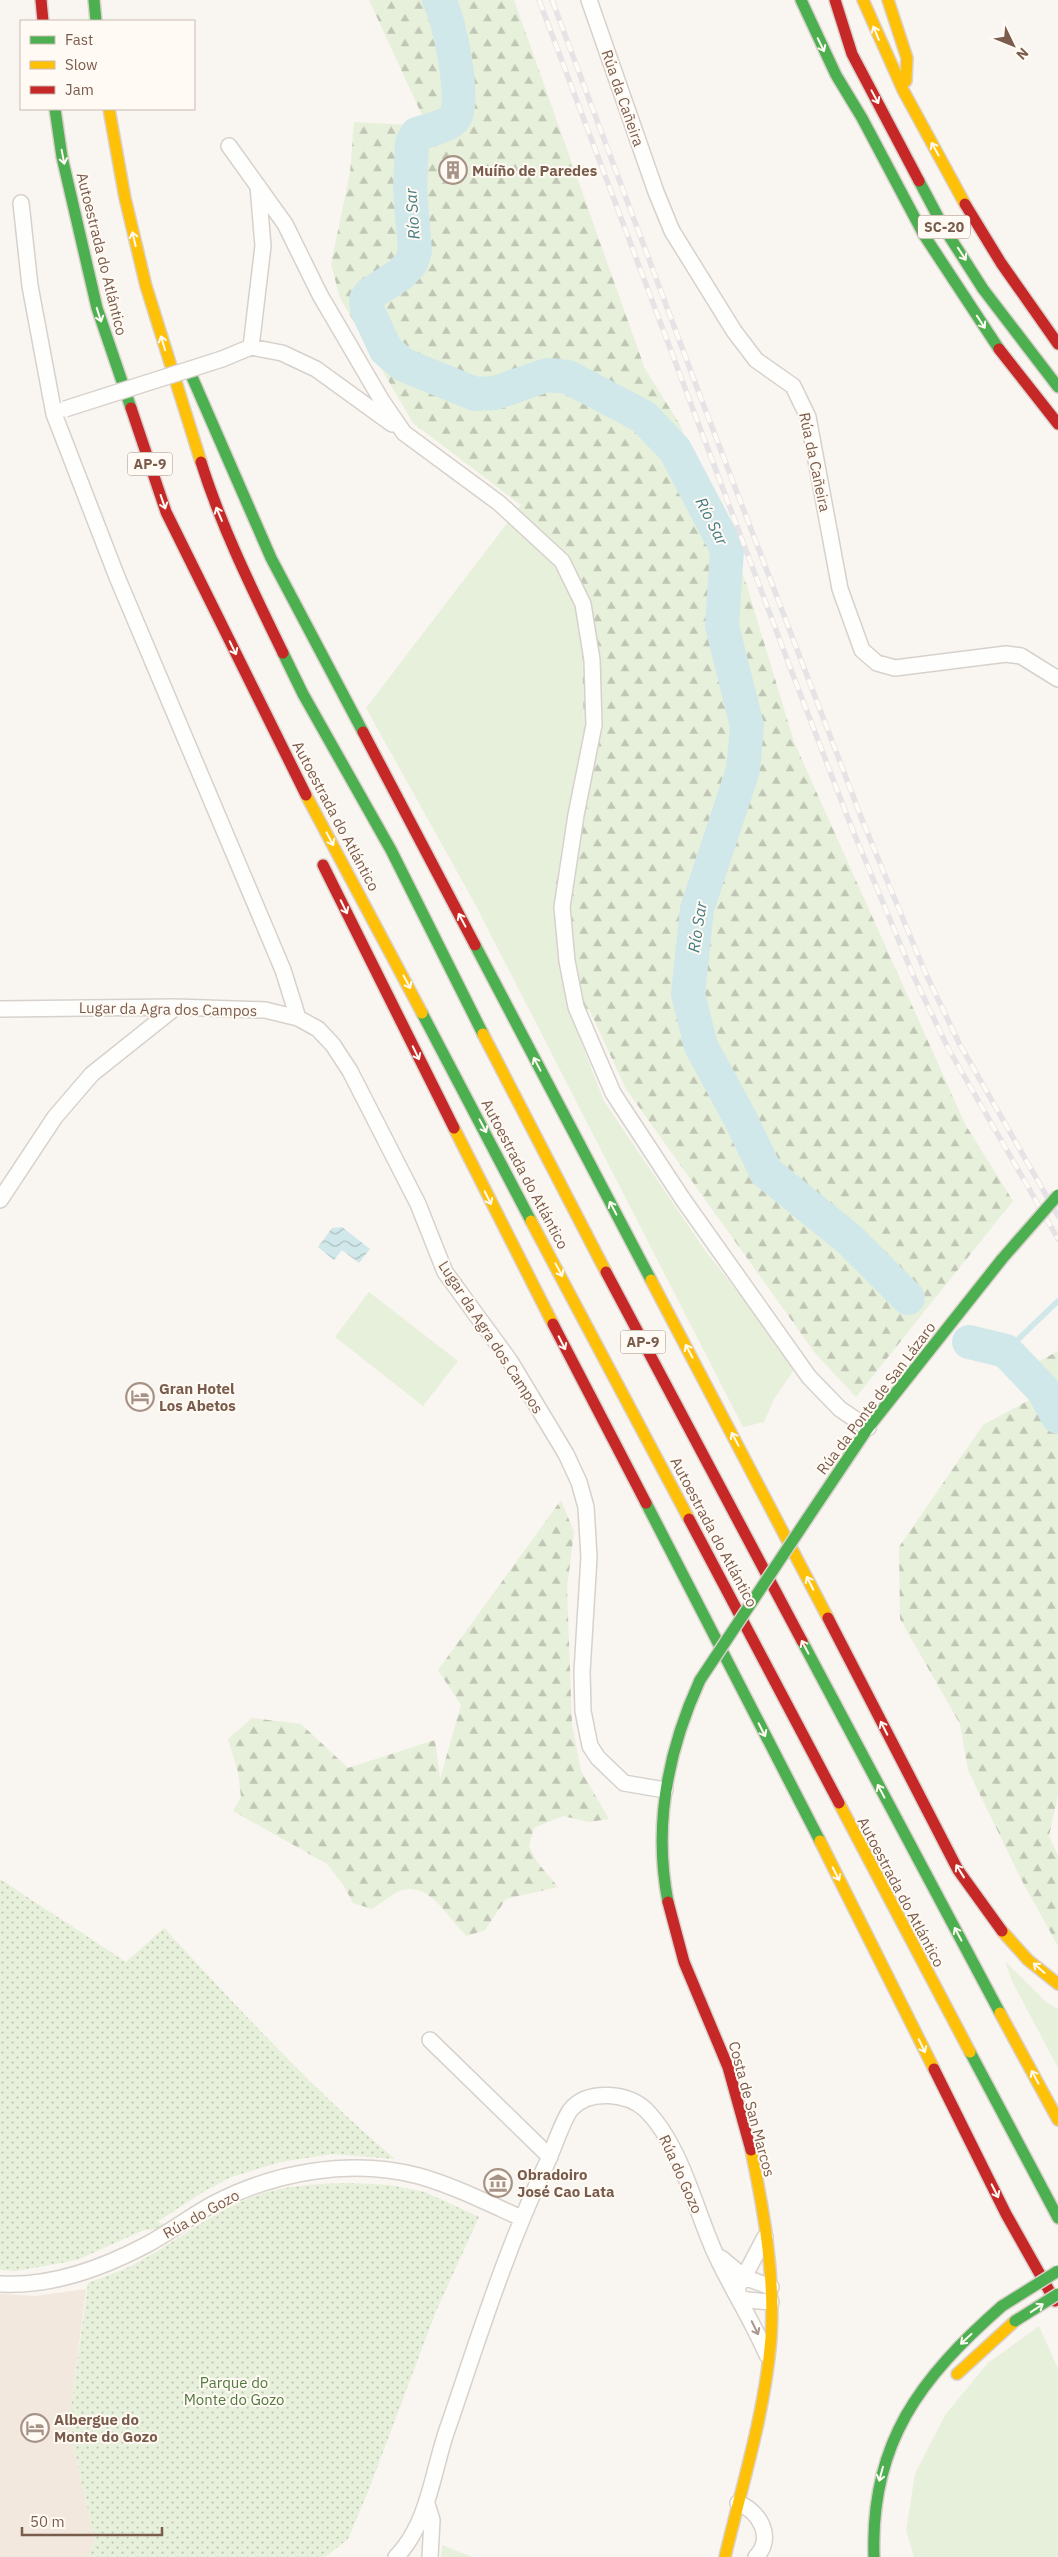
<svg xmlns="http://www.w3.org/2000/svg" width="1058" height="2557" font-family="'IBM Plex Sans',sans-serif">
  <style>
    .residential { fill: #f2e8de }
    .green { fill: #e7f0db }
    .forest { fill: url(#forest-firs) }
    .park { fill: url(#park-dots) }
    .water { fill: url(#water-waves) }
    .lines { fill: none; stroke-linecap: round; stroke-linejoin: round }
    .stream { stroke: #d0e8ea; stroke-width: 5.5 }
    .river { stroke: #d0e8ea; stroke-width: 34 }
    .street-casing { stroke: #d7d1cb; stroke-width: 18 }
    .fast-casing { stroke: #dad1cc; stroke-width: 14 }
    .slow-casing { stroke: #dad1cc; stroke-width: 14 }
    .jam-casing { stroke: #dad1cc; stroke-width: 14 }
    .street { stroke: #fefefd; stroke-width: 15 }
    .fast { stroke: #4caf50; stroke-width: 11 }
    .slow { stroke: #ffc107; stroke-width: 11 }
    .jam { stroke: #c62828; stroke-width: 11 }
    .rail-casing { stroke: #e6e3e7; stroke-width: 5.5 }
    .rail { stroke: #fffaf3; stroke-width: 4; stroke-dasharray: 11; stroke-linecap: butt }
    .street-bridge-casing { stroke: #d7d1cb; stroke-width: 18; stroke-linecap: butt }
    .fast-bridge-casing { stroke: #dad1cc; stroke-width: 14; stroke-linecap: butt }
    .street-bridge { stroke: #fefefd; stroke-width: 15 }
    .fast-bridge { stroke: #4caf50; stroke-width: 11 }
    .oneway { stroke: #fffaf3 }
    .oneway2 { stroke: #a8958b }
    .labels { text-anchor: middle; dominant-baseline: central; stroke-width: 4; stroke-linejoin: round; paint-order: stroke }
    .shield { fill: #fffaf3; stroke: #a28b7f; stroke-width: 1 }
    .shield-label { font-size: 14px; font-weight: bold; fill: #7a5c4d }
    .street-label { font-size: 15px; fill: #7a5c4d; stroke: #fffaf3 }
    .poi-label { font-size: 15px; font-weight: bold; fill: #7a5c4d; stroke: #fffaf3; text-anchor: start }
    .park-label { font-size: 15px; fill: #537a41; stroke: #fffaf3 }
    .water-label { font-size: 16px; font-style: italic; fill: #437c86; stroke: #fffaf3 }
  </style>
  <defs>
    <pattern id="forest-firs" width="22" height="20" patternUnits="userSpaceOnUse" patternTransform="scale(1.25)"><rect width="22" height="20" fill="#e7f0db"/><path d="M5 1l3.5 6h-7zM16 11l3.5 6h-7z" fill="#c0c6b4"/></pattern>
    <pattern id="park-dots" width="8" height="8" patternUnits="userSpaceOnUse" patternTransform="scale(1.25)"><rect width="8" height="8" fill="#e7f0db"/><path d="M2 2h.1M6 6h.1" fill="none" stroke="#c0c6b4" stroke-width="1.8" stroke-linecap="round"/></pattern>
    <pattern id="water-waves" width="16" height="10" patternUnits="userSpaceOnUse" patternTransform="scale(1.25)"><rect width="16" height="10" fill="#d0e8ea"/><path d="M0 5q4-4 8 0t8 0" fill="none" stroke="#aebfc0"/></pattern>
  </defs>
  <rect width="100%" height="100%" fill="#f9f5f0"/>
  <path class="residential" d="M86,2289l-16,126 2,26 23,99 -7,17h-88v-263l35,2z"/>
  <path class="green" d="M521,505l55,100 6,48 2,86 -32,165 22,120 30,77 100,148 92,118 -22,32 -10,23 -21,5 -269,-525 -108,-194z
    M369,1292l89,69 -35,45 -88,-69z
    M1005,1961l41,41 12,7v59l-46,-87z
    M1039,2326l19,43v188h-144l-8,-26 9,-57 30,-59 43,-52z
    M442,2545l30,12h-31z"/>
  <path class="forest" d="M369,0h145l131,369 34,54 67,160 48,159 171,382 48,77 -157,196 -41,-44 -189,-264 -37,-80 -17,6 -20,-111 32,-165 -2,-86 -6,-48 -55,-100 -108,-82 -73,-125 -9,-34 19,-91 4,-51 73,4z
    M1058,1351v46l-20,-35z
    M1031,1399l27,33v363l-9,41 9,20v90l-37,-67 -53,-109 -8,-46 -60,-105 -1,-72 84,-122z
    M561,1500l13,32 -7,56 5,136 9,47 28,48 -20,3 -26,-6 -29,12 -5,18 8,16 21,25 -52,12 -21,31 -18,6c-18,-15 -35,-54 -65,-46 -10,3 -21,14 -30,19l-19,-6 -9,-17 -17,-22 -94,-53 8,-14 -3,-25 -10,-33 24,-21 49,6 47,44 87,-28 5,39 21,-74 -23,-35z"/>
  <path class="park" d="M0,1879l126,83 38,-34c74,80 148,161 231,231l-63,-5 -51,8 -50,15 -28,15 -46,30 18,6 -31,2 -67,30 -60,11 -17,-1z
    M350,2183l39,2 36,7 54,25 -43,94 -67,178 -21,50 -23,18h-237l7,-17 -23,-99 -2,-26 18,-132c15,-6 31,-11 45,-18 39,-21 73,-48 112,-65 33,-15 69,-16 105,-17z"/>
  <path class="water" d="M342,1227l28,22 -11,14 -17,-13 -8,10 -16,-13 14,-19z"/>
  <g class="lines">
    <path class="stream" d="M1006,1351l52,-50"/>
    <path class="river" d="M439,0c10,17 27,101 16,117 -7,10 -27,13 -38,17l-5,9 -2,47 5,61 -4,12 -10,11 -31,20 -4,6 1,9 19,41 18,15 71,29 20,-1 52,-18 21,2 76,40 31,33 52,99 -5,77 25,100 -4,44 -46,139 -9,85 13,52 39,72 26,54 83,67 59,59
      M969,1342l37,9 37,39 15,27"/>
    <defs>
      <path id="street" d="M589,0l67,192 16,39 62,100 22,29 37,26 15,31 32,172 22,61 15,13 18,5 111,-14 15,2 37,23
        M229,146l56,78 35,71 62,106 22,32 95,70 63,58 21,43 9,56 2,65 -18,90 -14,92 5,54 9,46 37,86 69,105 127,179 31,32 28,19
        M21,203l9,83 24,128 63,163 166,393 15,48
        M251,347l12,-101 -5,-60
        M222,359l29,-12 31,6 34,16 76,55
        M0,1009l176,-2 89,3 33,8 20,11 15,16 17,26 68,133 27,68 65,89 56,93 13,28 7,25 3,50 -7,115 1,39 7,35 8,12 26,25 41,7
        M0,1200l55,-83 37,-43 84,-67
        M430,2040l120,117
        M721,2258l23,19 21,-40
        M0,2284c52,3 103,-16 148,-40 22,-12 43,-28 65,-40 61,-32 138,-46 206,-28 35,10 69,27 102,42
        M771,2287l-27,-10 -6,9v10l9,4 24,2
        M738,2503c21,8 37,34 18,54
        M427,2504l5,16 -2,37
        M396,2557c32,-33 36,-82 50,-124 31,-90 59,-182 100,-268 6,-12 18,-49 26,-57 18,-19 56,-15 74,2 35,35 49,99 69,143 16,35 37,67 52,102"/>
      <path id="fast" d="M94,0l2,21
        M801,0l35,75 26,43 62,117 75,114
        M55,109l7,48 35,151 34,100
        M919,181l25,47 39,61 75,98
        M189,370l82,188 92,174
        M283,653l20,41 88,156 92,184
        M475,945l176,335
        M422,1013l109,208
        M646,1503l174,338
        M807,1519l61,-91 134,-169
        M802,1641l198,372
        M668,1902c-15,-77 0,-152 32,-222
        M970,2052l88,166
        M874,2557c-4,-114 46,-179 128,-251"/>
      <path id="slow" d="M863,0l40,90 62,114
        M888,0l19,58 -1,23
        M109,109l16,89 21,88 55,176
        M306,795l116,218
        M483,1034l123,238
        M454,1128l99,196
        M531,1221l158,298
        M651,1280l177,338
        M839,1803l131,249
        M820,1841l114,228
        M1002,1931l26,29 30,24
        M1000,2013l58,107
        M957,2374l58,-53
        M725,2557c17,-72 40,-144 46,-219 4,-63 -7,-127 -20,-188"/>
      <path id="jam" d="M41,0l2,21
        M835,0l17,54 67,127
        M965,204l36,59 57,81
        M999,349l59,75
        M131,408l35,104 140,283
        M201,462c21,67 52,129 82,191
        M363,732l112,213
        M323,865l131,263
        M606,1272l196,369
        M553,1324l93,179
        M689,1519l150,284
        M828,1618l130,252 44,61
        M668,1902l16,60 44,105 23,83
        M934,2069l72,145 49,87"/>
    </defs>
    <use href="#street" class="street-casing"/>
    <use href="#fast" class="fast-casing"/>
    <use href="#slow" class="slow-casing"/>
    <use href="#jam" class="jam-casing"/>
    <use href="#street" class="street"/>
    <use href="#fast" class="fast"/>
    <use href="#slow" class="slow"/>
    <use href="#jam" class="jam"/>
    <defs>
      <path id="rail" d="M539,0l254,675 58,151 63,151 34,71 110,191
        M552,0l147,393 164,429 62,150 34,71 99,173"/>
    </defs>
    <use href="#rail" class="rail-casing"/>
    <use href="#rail" class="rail"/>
    <defs>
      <path id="street-bridge" d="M65,409l157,-50"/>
      <path id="fast-bridge" d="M1002,1259l56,-64
        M700,1680l107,-161
        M1002,2306l56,-35
        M1015,2321l43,-27"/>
    </defs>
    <use href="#street-bridge" class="street-bridge-casing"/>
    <use href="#fast-bridge" class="fast-bridge-casing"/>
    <use href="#street-bridge" class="street-bridge"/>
    <use href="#fast-bridge" class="fast-bridge"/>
  </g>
  <defs><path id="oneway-shaft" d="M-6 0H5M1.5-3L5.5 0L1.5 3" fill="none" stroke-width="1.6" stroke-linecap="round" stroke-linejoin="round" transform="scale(1.25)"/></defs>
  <g class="oneway">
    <use href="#oneway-shaft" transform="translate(876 33) rotate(-112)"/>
    <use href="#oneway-shaft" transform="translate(821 45) rotate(64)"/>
    <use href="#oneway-shaft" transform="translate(875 97) rotate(62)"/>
    <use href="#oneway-shaft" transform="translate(935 149) rotate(-119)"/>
    <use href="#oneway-shaft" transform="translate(63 157) rotate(79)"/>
    <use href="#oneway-shaft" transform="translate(134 239) rotate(-103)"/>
    <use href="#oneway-shaft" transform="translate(962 254) rotate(57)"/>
    <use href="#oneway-shaft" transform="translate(99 315) rotate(72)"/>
    <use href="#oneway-shaft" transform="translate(981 322) rotate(57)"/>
    <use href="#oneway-shaft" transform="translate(163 343) rotate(-107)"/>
    <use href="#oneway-shaft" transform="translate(163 502) rotate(71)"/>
    <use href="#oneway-shaft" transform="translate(219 514) rotate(-113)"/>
    <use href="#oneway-shaft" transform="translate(233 648) rotate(64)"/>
    <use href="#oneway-shaft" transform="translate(330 839) rotate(62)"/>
    <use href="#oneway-shaft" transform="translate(344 907) rotate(64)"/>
    <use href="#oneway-shaft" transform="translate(462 920) rotate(-118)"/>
    <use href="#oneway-shaft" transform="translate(407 982) rotate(62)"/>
    <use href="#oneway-shaft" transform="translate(416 1053) rotate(64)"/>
    <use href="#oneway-shaft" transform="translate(537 1064) rotate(-118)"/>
    <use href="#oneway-shaft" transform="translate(483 1126) rotate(62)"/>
    <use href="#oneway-shaft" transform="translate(488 1198) rotate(64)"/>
    <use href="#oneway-shaft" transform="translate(613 1208) rotate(-118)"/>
    <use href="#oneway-shaft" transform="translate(559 1270) rotate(62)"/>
    <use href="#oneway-shaft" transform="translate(562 1343) rotate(63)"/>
    <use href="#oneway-shaft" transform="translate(689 1351) rotate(-118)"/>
    <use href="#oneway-shaft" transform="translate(735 1439) rotate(-118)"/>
    <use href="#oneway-shaft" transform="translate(810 1583) rotate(-117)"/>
    <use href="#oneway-shaft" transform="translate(805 1647) rotate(-118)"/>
    <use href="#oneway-shaft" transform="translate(884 1728) rotate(-117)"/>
    <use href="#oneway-shaft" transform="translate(762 1730) rotate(63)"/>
    <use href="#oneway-shaft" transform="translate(881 1791) rotate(-118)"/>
    <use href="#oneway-shaft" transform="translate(960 1871) rotate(-122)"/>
    <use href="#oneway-shaft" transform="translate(836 1874) rotate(63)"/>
    <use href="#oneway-shaft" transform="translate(958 1934) rotate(-118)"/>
    <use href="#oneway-shaft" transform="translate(1039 1968) rotate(-139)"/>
    <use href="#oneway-shaft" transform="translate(922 2046) rotate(64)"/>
    <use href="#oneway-shaft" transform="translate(1035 2077) rotate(-118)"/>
    <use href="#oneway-shaft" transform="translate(995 2191) rotate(63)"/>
    <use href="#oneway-shaft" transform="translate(1037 2308) rotate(-33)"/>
    <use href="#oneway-shaft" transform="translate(966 2339) rotate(137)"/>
    <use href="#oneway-shaft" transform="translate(881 2474) rotate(105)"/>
  </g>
  <use class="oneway2" href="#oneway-shaft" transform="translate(755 2328) rotate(64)"/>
  <defs>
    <symbol id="building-ring" viewBox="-11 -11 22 22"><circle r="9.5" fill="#fffaf3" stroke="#a69286" stroke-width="1.5"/><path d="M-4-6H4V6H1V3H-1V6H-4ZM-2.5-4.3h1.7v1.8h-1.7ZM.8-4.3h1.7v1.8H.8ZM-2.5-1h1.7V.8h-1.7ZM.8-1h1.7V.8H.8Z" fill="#a69286"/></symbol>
    <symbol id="hotel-ring" viewBox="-11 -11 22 22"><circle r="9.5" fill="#fffaf3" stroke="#a69286" stroke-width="1.5"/><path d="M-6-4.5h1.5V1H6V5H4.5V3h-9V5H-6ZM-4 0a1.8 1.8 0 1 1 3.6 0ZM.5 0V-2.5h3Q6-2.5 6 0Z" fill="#a69286"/></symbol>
    <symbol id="museum-ring" viewBox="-11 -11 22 22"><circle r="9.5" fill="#fffaf3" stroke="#a69286" stroke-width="1.5"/><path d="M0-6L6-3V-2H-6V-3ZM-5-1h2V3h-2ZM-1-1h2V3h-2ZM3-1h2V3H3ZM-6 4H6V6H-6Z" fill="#a69286"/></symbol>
  </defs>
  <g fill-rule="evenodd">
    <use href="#building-ring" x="437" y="154" width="32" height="32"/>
    <use href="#hotel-ring" x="124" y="1381" width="32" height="32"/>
    <use href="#museum-ring" x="482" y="2167" width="32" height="32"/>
    <use href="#hotel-ring" x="19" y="2412" width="32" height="32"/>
  </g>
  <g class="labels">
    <g class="shield">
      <rect x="918" y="215.5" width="52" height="23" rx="4"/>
      <rect x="127.5" y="452.5" width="45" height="23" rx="4"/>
      <rect x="620.5" y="1330.5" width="45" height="23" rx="4"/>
    </g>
    <g class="shield-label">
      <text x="944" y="227">SC-20</text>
      <text x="150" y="464">AP-9</text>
      <text x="643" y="1342">AP-9</text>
    </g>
    <g class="street-label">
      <text transform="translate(623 98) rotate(71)">Rúa da Cañeira</text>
      <text transform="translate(102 254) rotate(76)">Autoestrada do Atlántico</text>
      <text transform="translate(815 462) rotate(78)">Rúa da Cañeira</text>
      <text transform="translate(336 816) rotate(62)">Autoestrada do Atlántico</text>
      <text transform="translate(168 1009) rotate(1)">Lugar da Agra dos Campos</text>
      <text transform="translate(525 1174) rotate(62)">Autoestrada do Atlántico</text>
      <text transform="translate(491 1337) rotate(57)">Lugar da Agra dos Campos</text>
      <text transform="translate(876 1398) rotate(-53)">Rúa da Ponte de San Lázaro</text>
      <text transform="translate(714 1532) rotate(62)">Autoestrada do Atlántico</text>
      <text transform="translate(901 1892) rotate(62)">Autoestrada do Atlántico</text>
      <text transform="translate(752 2109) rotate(75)">Costa de San Marcos</text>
      <text transform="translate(681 2174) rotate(66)">Rúa do Gozo</text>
      <text transform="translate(201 2214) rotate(-29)">Rúa do Gozo</text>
    </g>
    <g class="poi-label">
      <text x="472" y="170">Muíño de Paredes</text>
      <text x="159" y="1388">Gran Hotel<tspan x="159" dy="17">Los Abetos</tspan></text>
      <text x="517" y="2174">Obradoiro<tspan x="517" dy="17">José Cao Lata</tspan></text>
      <text x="54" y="2419">Albergue do<tspan x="54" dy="17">Monte do Gozo</tspan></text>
    </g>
    <g class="park-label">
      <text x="234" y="2382">Parque do<tspan x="234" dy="17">Monte do Gozo</tspan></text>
    </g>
    <g class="water-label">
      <text transform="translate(412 214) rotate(-94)">Río Sar</text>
      <text transform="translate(712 521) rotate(63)">Río Sar</text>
      <text transform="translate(697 927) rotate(-81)">Río Sar</text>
    </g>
  </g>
  <rect x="20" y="20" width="175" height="90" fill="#fffaf3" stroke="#cabbb1"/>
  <rect x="30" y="36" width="25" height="8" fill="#4caf50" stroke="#cabbb1"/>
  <text x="65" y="45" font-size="15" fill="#7a5c4d">Fast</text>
  <rect x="30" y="61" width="25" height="8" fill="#ffc107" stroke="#cabbb1"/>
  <text x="65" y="70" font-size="15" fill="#7a5c4d">Slow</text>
  <rect x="30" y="86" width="25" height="8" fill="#c62828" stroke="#cabbb1"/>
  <text x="65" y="95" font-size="15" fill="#7a5c4d">Jam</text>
  <g transform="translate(1013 45) rotate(133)" stroke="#fffaf3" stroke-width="4" paint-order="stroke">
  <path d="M0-4L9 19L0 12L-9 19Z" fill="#7a5c4d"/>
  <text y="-8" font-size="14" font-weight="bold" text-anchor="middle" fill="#7a5c4d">N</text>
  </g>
  <path d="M22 2527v8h140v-8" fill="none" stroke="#7a5c4d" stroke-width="2.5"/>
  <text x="30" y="2527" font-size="15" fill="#7a5c4d" stroke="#fffaf3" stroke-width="4" paint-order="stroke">50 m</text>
</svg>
